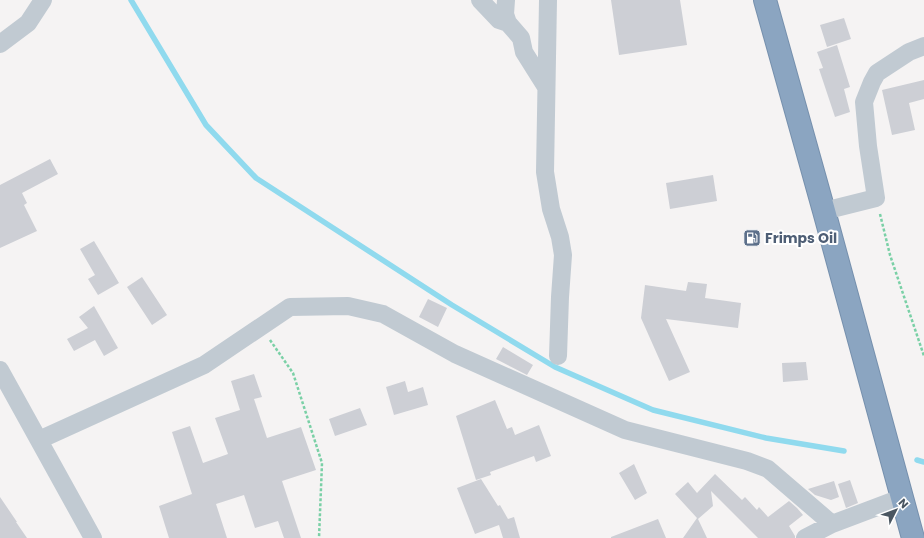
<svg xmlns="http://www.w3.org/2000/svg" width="924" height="538" font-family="Poppins,sans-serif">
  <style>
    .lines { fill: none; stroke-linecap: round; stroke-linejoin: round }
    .stream { stroke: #90daee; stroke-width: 5.5 }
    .building { fill: #cdcfd5 }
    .highway-casing { stroke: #7690ad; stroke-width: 24 }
    .path { stroke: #7ad0a6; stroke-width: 2.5; stroke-dasharray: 3 2; stroke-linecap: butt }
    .street { stroke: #c1cad2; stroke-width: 18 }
    .highway { stroke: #8ba5c1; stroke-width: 22 }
    .labels { text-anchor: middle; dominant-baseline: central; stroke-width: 4; stroke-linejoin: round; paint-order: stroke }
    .service-label { font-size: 14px; font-weight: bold; fill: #4e5e75; stroke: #fff; text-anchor: start }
  </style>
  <rect width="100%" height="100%" fill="#f5f3f3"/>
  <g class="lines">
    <path class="stream" d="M131,0l75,125 50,53 196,127 103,62 98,43 113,28 78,13
      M917,460l7,2"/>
  </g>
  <path class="building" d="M611,0h69l7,45 -68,10z
    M844,18l7,21 -24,8 -7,-22z
    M837,45l13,42 -6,2 6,23 -15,5 -16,-48 4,-1 -6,-16z
    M924,80v19l-15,4 6,27 -23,5 -10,-45z
    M50,159l8,15 -36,19 5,10 -3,2 13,26 -37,17v-63z
    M713,175l4,26 -47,8 -4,-26z
    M94,241l25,42 -21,12 -10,-16 7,-4 -15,-26z
    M142,277l25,38 -15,10 -25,-38z
    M688,282l19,2 -2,14 36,5 -3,25 -72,-9 24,53 -21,9 -28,-63 4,-33 41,6z
    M428,299l19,9 -9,19 -19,-10z
    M94,306l24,42 -14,8 -9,-16 -21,11 -7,-12 21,-11 -9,-11z
    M503,347l30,18 -6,10 -31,-16z
    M806,362l2,18 -25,2 -1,-19z
    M254,374l8,23 -8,2 13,39 34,-11 15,43 -34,11 19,57h-17l-6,-17 -23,7 -11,-33 -28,9 11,34h-58l-10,-32 33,-12 -20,-62 18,-6 13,37 25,-9 -13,-36 25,-8 -9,-29z
    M405,381l3,11 15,-5 5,18 -34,10 -8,-28z
    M495,400l12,29 5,-2 3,8 24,-10 12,31 -15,6 -2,-6 -44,16 1,3 -15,5 -20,-64z
    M360,408l7,17 -32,11 -6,-17z
    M634,464l13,29 -12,7 -16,-27z
    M715,474l27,26 3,-3 12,13 2,-3 9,10 21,-16 8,7 6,7 -14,11 6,10v2h-37l-47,-47 2,15 -15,13 9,19h-24l14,-20 -22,-24 13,-12 9,11z
    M481,479l17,27 2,-1 8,14 6,-2 6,21h-17l-4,-13 -24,9 -18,-46z
    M850,480l8,23 -12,5 -8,-24z
    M834,481l5,16 -8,3 -16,-5 -7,-6z
    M0,497l17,25h-1l11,16h-27z
    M658,519l8,19h-55v-1z"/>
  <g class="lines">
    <defs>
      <path id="highway" d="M765,0l59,211 89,327"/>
    </defs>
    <use href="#highway" class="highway-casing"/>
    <path class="path" d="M880,214l10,41 34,101
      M270,340l23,33 29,90 -3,75"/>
    <path class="street" d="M480,0l19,20 9,3
      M506,0l-1,14 3,9 13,15 3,14 22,35
      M548,0l-3,172 6,37 9,28 3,18 -3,42 -2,59
      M0,44l28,-21 15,-23
      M824,211l52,-13 -8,-52 -4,-44 8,-20 5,-9 32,-21 15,-6
      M0,370l93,168
      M39,440l165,-75 86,-58 58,-1 35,8 72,40 170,76 122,31 21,8 64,55
      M805,538l27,-14 69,-26"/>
    <use href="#highway" class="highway"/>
  </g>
  <defs>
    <symbol id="fuel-square" viewBox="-11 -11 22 22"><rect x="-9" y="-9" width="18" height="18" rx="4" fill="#5c6f8a" stroke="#fff"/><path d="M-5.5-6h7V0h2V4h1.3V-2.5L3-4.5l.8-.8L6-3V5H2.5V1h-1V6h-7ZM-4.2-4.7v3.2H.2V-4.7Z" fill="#fff"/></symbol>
  </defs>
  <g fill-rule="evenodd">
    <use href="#fuel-square" x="742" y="228" width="20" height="20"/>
  </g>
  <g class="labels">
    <g class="service-label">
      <text x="765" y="238">Frimps Oil</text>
    </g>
  </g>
  <g transform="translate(896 510) rotate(48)" stroke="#ffffff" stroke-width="3" paint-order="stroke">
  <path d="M0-3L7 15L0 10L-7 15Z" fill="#4a5661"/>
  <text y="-6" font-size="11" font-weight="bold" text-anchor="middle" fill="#4a5661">N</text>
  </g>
</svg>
